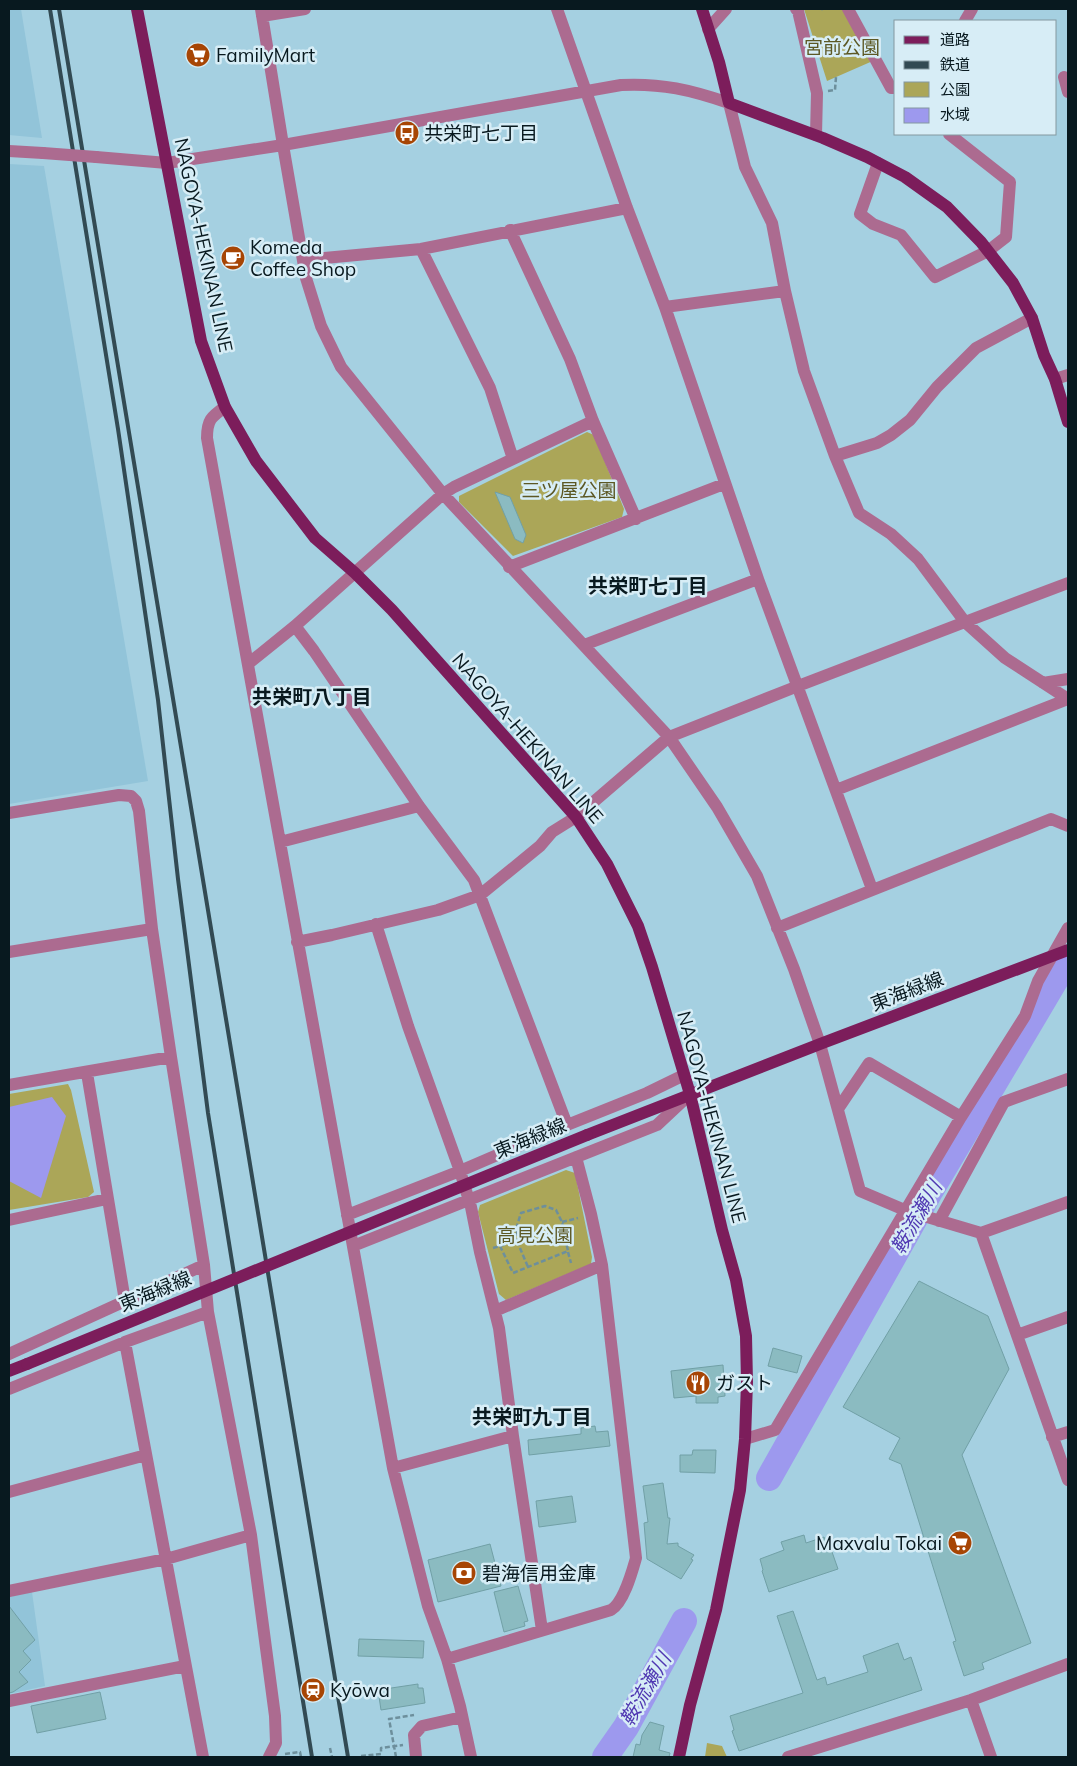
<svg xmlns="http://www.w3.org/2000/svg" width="1077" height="1766" font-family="Mulish,'Noto Sans JP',sans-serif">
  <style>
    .built { fill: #92c4d9 }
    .green { fill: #aba658 }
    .water { fill: #9d99ee }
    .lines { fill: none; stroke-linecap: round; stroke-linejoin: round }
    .river { stroke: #9d99ee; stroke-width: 26 }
    .building { fill: #8bbbc1; stroke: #71a0a6 }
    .path { stroke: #6d8f9c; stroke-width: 2.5; stroke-dasharray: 5 2.5; stroke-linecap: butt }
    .minor { stroke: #ac6b90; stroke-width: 12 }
    .major { stroke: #7c1d5b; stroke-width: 12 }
    .rail { stroke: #324a53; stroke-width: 4 }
    .minor-bridge { stroke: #ac6b90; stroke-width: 12 }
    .major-bridge { stroke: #7c1d5b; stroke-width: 12 }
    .labels { text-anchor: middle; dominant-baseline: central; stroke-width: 5; stroke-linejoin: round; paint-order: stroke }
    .park-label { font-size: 19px; fill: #5c5824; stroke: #d7edf6 }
    .poi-label { font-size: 19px; fill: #08191f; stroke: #d7edf6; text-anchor: start }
    .street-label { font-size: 19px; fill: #08191f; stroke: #d7edf6 }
    .neighbourhood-label { font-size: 20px; font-weight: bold; fill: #08191f; stroke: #d7edf6 }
    .water-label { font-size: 20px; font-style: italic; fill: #5038b2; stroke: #d7edf6 }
  </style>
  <rect width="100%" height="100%" fill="#a5d0e1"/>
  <path class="built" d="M9,9h12l21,129 -33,-3z
    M9,164l35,2 104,615 -139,23z
    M32,1592l13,94 -36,8v-97z"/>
  <path class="green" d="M804,9h44l27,51 -48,21z
    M587,432l7,3 30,74 -2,8 -109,39 -54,-54v-6z
    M68,1084l3,6 23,102 -6,5 -79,13v-116z
    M566,1170l9,3 17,84 -1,7 -85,36 -7,-6 -21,-82 2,-7z
    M707,1743l15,3 5,11h-22z"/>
  <path class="water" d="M52,1097l14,19 -25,82 -32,-17v-74z"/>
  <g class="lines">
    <path class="river" d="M769,1478l162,-288 137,-231
      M605,1757l21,-30 58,-106"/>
  </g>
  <path class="building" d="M495,492l15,5 16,38 -3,8 -8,-4z
    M919,1281l69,35 21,53 -47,86 69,188 -49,20 2,6 -20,7 -11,-34 3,-1 -55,-177 -12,-5 11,-21 -57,-31z
    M773,1348l29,8 -5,17 -29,-7z
    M723,1365l2,31 -7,1v6h-22v-7l-22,2 -3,-27z
    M595,1426l1,6 12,-1 2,15 -81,9 -1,-15 53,-6v-6z
    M693,1450h23l-1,23 -35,-1v-17h12z
    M663,1483l5,35h2l-3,26 11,-1v3l16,9 -3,4 2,1 -12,19 -34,-20 -3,-36 4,-1 -5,-36z
    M572,1496l4,26 -37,5 -3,-26z
    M804,1535l2,8 18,-6 5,12h2l7,20 -69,23 -7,-21 1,-1 -3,-11 24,-9 -3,-8z
    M490,1544l11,42 -63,16 -10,-42z
    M518,1586l10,35 -4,1 1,4 -21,6 -10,-40z
    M9,1606l26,34 -12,11 8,9 -12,12 9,10 -15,10 -4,1z
    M793,1611l24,69 8,-3 2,8 41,-13 -5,-16 35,-13 6,17 7,-3 11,33 -183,61 -7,-20 2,-1 -4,-14 73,-23 -26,-77z
    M359,1639l65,2 -1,17 -65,-2z
    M418,1684v4h5l2,15 -44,7 -3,-20z
    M100,1692l6,27 -69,14 -6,-27z
    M650,1722l14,4 -5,24 11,3 -1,4h-36l3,-13 4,1 2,-10z"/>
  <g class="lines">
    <path class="path" d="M821,9h2
      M828,91l7,-1 1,-13
      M562,1222l16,-4
      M517,1241l11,26
      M493,1248l24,-7v-15l4,-13 24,-7 11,4 6,12 6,29 -55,22 -13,-27
      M568,1252l3,11
      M330,1748l2,9
      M285,1754l15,-2 1,5
      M361,1756l20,-2v-6l22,-3
      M396,1757l-7,-38 25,-4"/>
    <path class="minor" d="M261,9l22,136 23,133 15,48 20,41 102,127 226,243 48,70 40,69 37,93 26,75 40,147 47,20 74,22 87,-31
      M557,9l70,199 38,99 93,272 114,310
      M796,9l2,2 19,82 -1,42
      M848,9l43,79h5
      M262,16l43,-7
      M965,21l7,-12
      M708,29l18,-20
      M1064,77l4,15
      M9,151l34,2
      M96,157l71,6 116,-18 338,-60c41,-2 70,5 108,18l16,64 27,56 13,68 19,80 31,85 24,57 32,21 27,25 47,63 -167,64 -129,51 -93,80 -24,15 -12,14 -60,49 -42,15 -106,25 -35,7
      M878,163l-18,51 13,10 28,11 34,42 53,-26 18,-14 4,-55 -61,-48
      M510,230l60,129 23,62 43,98
      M421,249l69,139 23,71
      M303,260l118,-11 206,-41
      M665,307l120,-16
      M1055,379l13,-4
      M225,407c-14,10 -18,13 -18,31l186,1030 35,138 19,53 13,47 11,51
      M835,456l42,-13 14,-8 19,-15 27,-33 39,-39 56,-30
      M509,567l215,-83
      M1068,583l-103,39 40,36 63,41
      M295,626l19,25 105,155 55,74 93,245
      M584,645l174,-66
      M248,664l47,-38 148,-132 11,-7 139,-66
      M1043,683l25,-4
      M836,790l232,-91
      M9,813l110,-18 12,1 5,5 3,10 13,118 19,128 33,208 4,47 43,223 24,181 1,27 -7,14
      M280,842l139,-36
      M376,924l32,102 52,145 11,36 9,45 19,76 14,108 29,194
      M777,928l274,-109 17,7
      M9,952l143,-23
      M87,1073l38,228
      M9,1085l162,-28
      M838,1109l31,-46 92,54
      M347,1215l113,-44 107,-46 80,-32 37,-18
      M9,1220l98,-21
      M939,1221l65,-119 64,-23
      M981,1233l87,247
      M353,1246l304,-121 31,-29
      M495,1311l107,-46
      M1017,1335l51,-18
      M125,1342l78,415
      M9,1354l195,-89
      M9,1389l116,-47 83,-30
      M1052,1437l16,-5
      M745,1439l30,-9 186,-313 64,-101 13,-35 30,-53
      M393,1468l120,-32
      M9,1492l137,-37
      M9,1591l157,-32 85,-24
      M447,1659l164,-49c13,-8 21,-38 25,-52l-34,-293 -11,-51 -15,-57
      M971,1700l20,57
      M9,1701l176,-35
      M416,1757l-2,-22 8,-9 40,-9
      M788,1757l183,-57 97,-36"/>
    <path class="major" d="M137,9l64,332 24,66 31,54 59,77 40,35 37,37 184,207 31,47 31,62 14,41 38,127 32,136 14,50 10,56 1,46 -2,57 -5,51 -24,120 -26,95 -11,52
      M702,9l17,53 10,41 94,35 44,19 38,20 42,30 34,35 32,41 19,35 12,37 11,24 13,43
      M587,1135l233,-91 248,-94
      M9,1371l18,-7"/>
    <path class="rail" d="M50,9l68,420 40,271 20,179 30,234 104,644
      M59,9l289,1748"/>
    <path class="minor-bridge" d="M43,153l53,4"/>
    <path class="major-bridge" d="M27,1364l560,-229"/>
  </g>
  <defs>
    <symbol id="supermarket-disc" viewBox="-11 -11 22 22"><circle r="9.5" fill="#a74504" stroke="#d7edf6"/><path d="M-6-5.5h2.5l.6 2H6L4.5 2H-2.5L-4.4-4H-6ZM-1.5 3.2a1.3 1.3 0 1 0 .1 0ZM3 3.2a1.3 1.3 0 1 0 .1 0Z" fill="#fff"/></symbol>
    <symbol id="bus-disc" viewBox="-11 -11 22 22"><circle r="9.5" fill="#a74504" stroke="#d7edf6"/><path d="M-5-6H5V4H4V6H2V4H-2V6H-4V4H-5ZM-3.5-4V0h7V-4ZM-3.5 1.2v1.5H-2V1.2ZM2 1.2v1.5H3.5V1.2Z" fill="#fff"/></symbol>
    <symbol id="cafe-disc" viewBox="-11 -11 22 22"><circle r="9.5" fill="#a74504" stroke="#d7edf6"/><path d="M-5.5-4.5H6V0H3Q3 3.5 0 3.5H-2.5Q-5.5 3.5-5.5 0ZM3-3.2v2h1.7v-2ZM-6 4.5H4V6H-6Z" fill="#fff"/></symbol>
    <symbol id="restaurant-disc" viewBox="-11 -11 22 22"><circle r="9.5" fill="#a74504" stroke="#d7edf6"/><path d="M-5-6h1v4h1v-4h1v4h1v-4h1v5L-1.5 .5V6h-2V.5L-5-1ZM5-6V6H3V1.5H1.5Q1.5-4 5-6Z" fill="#fff"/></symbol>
    <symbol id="bank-disc" viewBox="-11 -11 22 22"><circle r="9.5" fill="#a74504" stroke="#d7edf6"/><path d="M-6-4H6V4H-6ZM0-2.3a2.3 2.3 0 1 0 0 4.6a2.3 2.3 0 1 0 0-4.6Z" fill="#fff"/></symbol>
    <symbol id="station-disc" viewBox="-11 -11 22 22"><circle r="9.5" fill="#a74504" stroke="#d7edf6"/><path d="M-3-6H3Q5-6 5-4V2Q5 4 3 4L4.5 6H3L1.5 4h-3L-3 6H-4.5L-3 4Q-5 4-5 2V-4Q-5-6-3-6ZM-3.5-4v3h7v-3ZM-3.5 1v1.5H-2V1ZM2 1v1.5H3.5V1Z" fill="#fff"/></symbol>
  </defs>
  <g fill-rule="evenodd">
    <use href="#supermarket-disc" x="184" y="41" width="28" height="28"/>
    <use href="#bus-disc" x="393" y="119" width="28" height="28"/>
    <use href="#cafe-disc" x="219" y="244" width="28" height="28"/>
    <use href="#restaurant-disc" x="684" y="1369" width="28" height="28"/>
    <use href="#supermarket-disc" x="946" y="1529" width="28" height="28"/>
    <use href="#bank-disc" x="450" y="1559" width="28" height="28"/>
    <use href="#station-disc" x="299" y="1676" width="28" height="28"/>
  </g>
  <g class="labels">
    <g class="park-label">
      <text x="842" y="47">宮前公園</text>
      <text x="569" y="490">三ツ屋公園</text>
      <text x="535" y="1235">高見公園</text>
    </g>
    <g class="poi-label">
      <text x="216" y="55">FamilyMart</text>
      <text x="424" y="133">共栄町七丁目</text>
      <text x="250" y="247">Komeda<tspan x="250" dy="22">Coffee Shop</tspan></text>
      <text x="716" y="1383">ガスト</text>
      <text x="942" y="1543" text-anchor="end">Maxvalu Tokai</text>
      <text x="482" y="1573">碧海信用金庫</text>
      <text x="330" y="1690">Kyōwa</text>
    </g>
    <g class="street-label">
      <text transform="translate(204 245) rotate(78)">NAGOYA-HEKINAN LINE</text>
      <text transform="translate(528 738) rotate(49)">NAGOYA-HEKINAN LINE</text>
      <text transform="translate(907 991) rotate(-21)">東海緑線</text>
      <text transform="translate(712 1117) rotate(75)">NAGOYA-HEKINAN LINE</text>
      <text transform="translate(530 1138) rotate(-22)">東海緑線</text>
      <text transform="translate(155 1291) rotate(-22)">東海緑線</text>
    </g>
    <g class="neighbourhood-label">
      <text x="648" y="585">共栄町七丁目</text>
      <text x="312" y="696">共栄町八丁目</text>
      <text x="532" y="1416">共栄町九丁目</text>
    </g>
    <g class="water-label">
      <text transform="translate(916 1217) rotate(-60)">鞍流瀬川</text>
      <text transform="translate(645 1689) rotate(-60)">鞍流瀬川</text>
    </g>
  </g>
  <rect width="1077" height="1766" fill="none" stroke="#08191f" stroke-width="20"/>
  <rect x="894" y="20" width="162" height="115" fill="#d7edf6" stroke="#8498a0"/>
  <rect x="904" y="36" width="25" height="8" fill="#7c1d5b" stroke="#8498a0"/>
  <text x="940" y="45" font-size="15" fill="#08191f">道路</text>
  <rect x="904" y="61" width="25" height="8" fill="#324a53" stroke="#8498a0"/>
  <text x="940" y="70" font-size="15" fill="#08191f">鉄道</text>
  <rect x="904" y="82" width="25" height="15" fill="#aba658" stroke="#8498a0"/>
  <text x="940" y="95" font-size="15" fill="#08191f">公園</text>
  <rect x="904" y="108" width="25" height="15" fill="#9d99ee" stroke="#8498a0"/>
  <text x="940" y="120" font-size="15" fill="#08191f">水域</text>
</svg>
